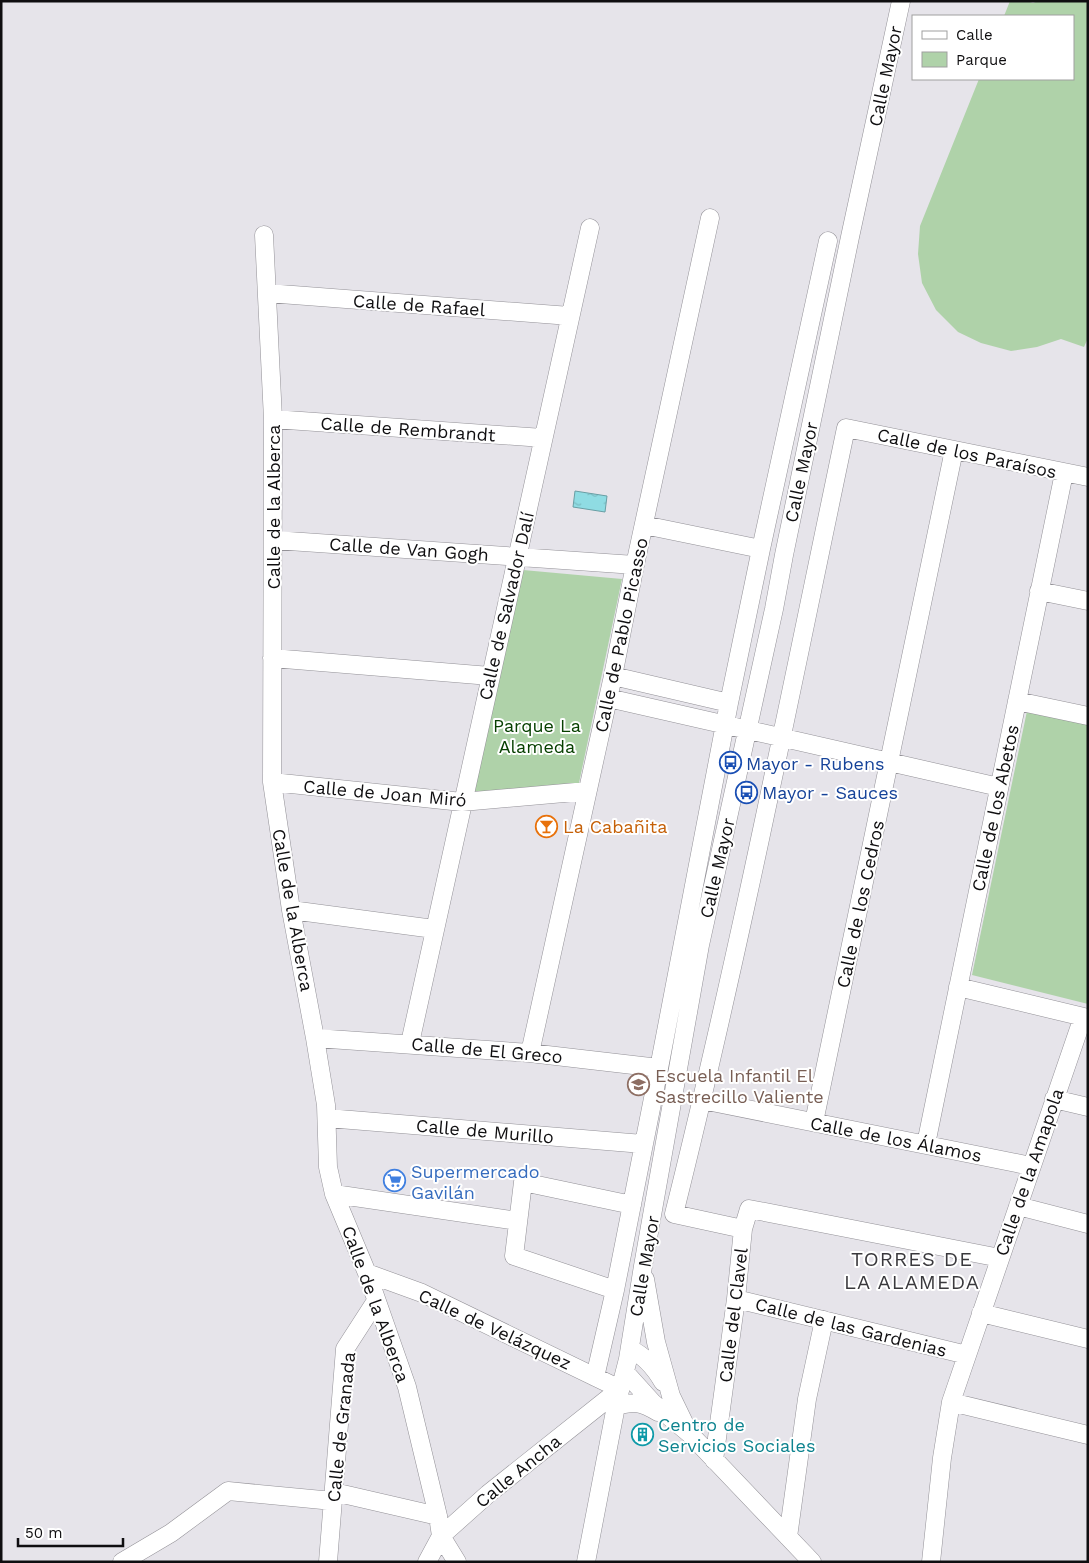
<svg xmlns="http://www.w3.org/2000/svg" width="1089" height="1563" font-family="'Work Sans',sans-serif">
  <style>
    .park { fill: #afd2a9 }
    .water { fill: url(#water-ripples); stroke: #699ea4 }
    .lines { fill: none; stroke-linecap: round; stroke-linejoin: round }
    .minor-casing { stroke: #939197; stroke-width: 19 }
    .minor { stroke: #fff; stroke-width: 18 }
    .labels { text-anchor: middle; dominant-baseline: central; stroke-width: 4; stroke-linejoin: round; paint-order: stroke }
    .street-label { font-size: 18px; fill: #0f0e10; stroke: #fff }
    .park-label { font-size: 18px; fill: #074000; stroke: #fff }
    .transit-label { font-size: 18px; fill: #164399; stroke: #fff; text-anchor: start }
    .food-label { font-size: 18px; fill: #c56008; stroke: #fff; text-anchor: start }
    .education-label { font-size: 18px; fill: #785e54; stroke: #fff; text-anchor: start }
    .shop-label { font-size: 18px; fill: #366cbe; stroke: #fff; text-anchor: start }
    .culture-label { font-size: 18px; fill: #0d838f; stroke: #fff; text-anchor: start }
    .quarter-label { font-size: 20px; letter-spacing: 1px; fill: #3a393d; stroke: #fff }
  </style>
  <defs>
    <pattern id="water-ripples" width="26" height="14" patternUnits="userSpaceOnUse" patternTransform="scale(1.25)"><rect width="26" height="14" fill="#8fdce3"/><path d="M2 4q2-2 4 0t4 0M15 11q2-2 4 0t4 0" fill="none" stroke="#7abcc2"/></pattern>
  </defs>
  <rect width="100%" height="100%" fill="#e6e4ea"/>
  <path class="park" d="M1010,1h17l6,2 5,-2h50v337l-4,9 -23,-8 -24,8 -26,4 -30,-8 -23,-11 -22,-22 -14,-27 -4,-29 2,-28 59,-147h94v-63h-69z
    M523,570l99,9 -43,204 -109,11z
    M1027,711l61,13v280l-116,-29z"/>
  <path class="water" d="M575,491l32,5 -2,16 -32,-5z"/>
  <g class="lines">
    <defs>
      <path id="minor" d="M264,235l9,184 -1,363 19,128 24,128 11,67 2,62 6,27 33,79 40,114 31,129 3,20 16,26
        M267,293l303,23
        M273,419l270,19
        M644,525l117,24
        M274,540l361,25
        M1039,591l49,10
        M272,658l218,18
        M613,676l116,27
        M608,698l391,89
        M1017,701l71,15
        M272,782l190,20 125,-11
        M291,910l143,19
        M958,987l130,31
        M315,1038l215,15 129,15
        M410,1043l180,-815
        M530,1053l83,-377 22,-111 75,-347
        M1054,1099l34,8
        M702,1100l329,66
        M327,1118l316,26
        M814,1122l140,-672
        M926,1144l138,-671
        M334,1194l184,27
        M1018,1206l70,18
        M1000,1258l-251,-49 -6,20 -69,-15c65,-260 117,-524 172,-786l242,49
        M367,1273l55,20 198,96
        M645,1279l11,63 15,54 15,31
        M615,1290l-101,-34 9,-74 109,23
        M736,1299l231,56
        M981,1313l107,26
        M630,1349c15,7 25,19 33,33
        M625,1372l28,31 37,31 122,128
        M595,1377l20,-87 44,-222 70,-365 32,-154 67,-308
        M951,1402l137,33
        M616,1406c19,-5 25,-4 42,6
        M714,1460l22,-161 7,-70
        M334,1492l104,24
        M788,1537l19,-138 17,-79
        M122,1562l49,-29 57,-42 105,10
        M328,1562l17,-213 31,-48
        M427,1562l14,-26 47,-42 132,-105
        M586,1562l30,-156 12,-47 15,-93 57,-321 74,-336 10,-54 66,-318 51,-236
        M931,1562l11,-104 9,-56 132,-385"/>
    </defs>
    <use href="#minor" class="minor-casing"/>
    <use href="#minor" class="minor"/>
  </g>
  <defs>
    <symbol id="bus-ring" viewBox="-11 -11 22 22"><circle r="9.5" fill="#fff" stroke="#1a4fb4" stroke-width="1.5"/><path d="M-5-6H5V4H4V6H2V4H-2V6H-4V4H-5ZM-3.5-4V0h7V-4ZM-3.5 1.2v1.5H-2V1.2ZM2 1.2v1.5H3.5V1.2Z" fill="#1a4fb4"/></symbol>
    <symbol id="bar-ring" viewBox="-11 -11 22 22"><circle r="9.5" fill="#fff" stroke="#e8710a" stroke-width="1.5"/><path d="M-6-5H6L.8 .8V4.5H3.5V6h-7V4.5H-.8V.8Z" fill="#e8710a"/></symbol>
    <symbol id="school-ring" viewBox="-11 -11 22 22"><circle r="9.5" fill="#fff" stroke="#8d6e63" stroke-width="1.5"/><path d="M0-5L7-2L0 1L-7-2ZM-4 1L0 2.5L4 1V4Q0 6-4 4Z" fill="#8d6e63"/></symbol>
    <symbol id="supermarket-ring" viewBox="-11 -11 22 22"><circle r="9.5" fill="#fff" stroke="#3f7fe0" stroke-width="1.5"/><path d="M-6-5.5h2.5l.6 2H6L4.5 2H-2.5L-4.4-4H-6ZM-1.5 3.2a1.3 1.3 0 1 0 .1 0ZM3 3.2a1.3 1.3 0 1 0 .1 0Z" fill="#3f7fe0"/></symbol>
    <symbol id="building-ring" viewBox="-11 -11 22 22"><circle r="9.5" fill="#fff" stroke="#0f9aa8" stroke-width="1.5"/><path d="M-4-6H4V6H1V3H-1V6H-4ZM-2.5-4.3h1.7v1.8h-1.7ZM.8-4.3h1.7v1.8H.8ZM-2.5-1h1.7V.8h-1.7ZM.8-1h1.7V.8H.8Z" fill="#0f9aa8"/></symbol>
  </defs>
  <g fill-rule="evenodd">
    <use href="#bus-ring" x="718" y="750" width="25" height="25"/>
    <use href="#bus-ring" x="734" y="780" width="25" height="25"/>
    <use href="#bar-ring" x="534" y="814" width="25" height="25"/>
    <use href="#school-ring" x="626" y="1072" width="25" height="25"/>
    <use href="#supermarket-ring" x="382" y="1168" width="25" height="25"/>
    <use href="#building-ring" x="630" y="1422" width="25" height="25"/>
  </g>
  <g class="labels">
    <g class="street-label">
      <text transform="translate(885 76) rotate(-78)">Calle Mayor</text>
      <text transform="translate(419 305) rotate(4)">Calle de Rafael</text>
      <text transform="translate(408 429) rotate(4)">Calle de Rembrandt</text>
      <text transform="translate(967 453) rotate(12)">Calle de los Paraísos</text>
      <text transform="translate(801 472) rotate(-78)">Calle Mayor</text>
      <text transform="translate(273 507) rotate(-90)">Calle de la Alberca</text>
      <text transform="translate(409 549) rotate(4)">Calle de Van Gogh</text>
      <text transform="translate(506 606) rotate(-77)">Calle de Salvador Dalí</text>
      <text transform="translate(621 635) rotate(-78)">Calle de Pablo Picasso</text>
      <text transform="translate(385 793) rotate(5)">Calle de Joan Miró</text>
      <text transform="translate(995 808) rotate(-78)">Calle de los Abetos</text>
      <text transform="translate(717 868) rotate(-77)">Calle Mayor</text>
      <text transform="translate(860 904) rotate(-78)">Calle de los Cedros</text>
      <text transform="translate(293 910) rotate(80)">Calle de la Alberca</text>
      <text transform="translate(487 1050) rotate(5)">Calle de El Greco</text>
      <text transform="translate(485 1131) rotate(5)">Calle de Murillo</text>
      <text transform="translate(896 1139) rotate(11)">Calle de los Álamos</text>
      <text transform="translate(1029 1172) rotate(-71)">Calle de la Amapola</text>
      <text transform="translate(644 1266) rotate(-80)">Calle Mayor</text>
      <text transform="translate(376 1304) rotate(70)">Calle de la Alberca</text>
      <text transform="translate(733 1315) rotate(-83)">Calle del Clavel</text>
      <text transform="translate(851 1327) rotate(14)">Calle de las Gardenias</text>
      <text transform="translate(495 1329) rotate(25)">Calle de Velázquez</text>
      <text transform="translate(341 1427) rotate(-84)">Calle de Granada</text>
      <text transform="translate(518 1471) rotate(-39)">Calle Ancha</text>
    </g>
    <g class="park-label">
      <text x="537" y="725">Parque La<tspan x="537" dy="21">Alameda</tspan></text>
    </g>
    <g class="transit-label">
      <text x="746" y="763">Mayor - Rubens</text>
      <text x="762" y="792">Mayor - Sauces</text>
    </g>
    <g class="food-label">
      <text x="563" y="826">La Cabañita</text>
    </g>
    <g class="education-label">
      <text x="655" y="1075">Escuela Infantil El<tspan x="655" dy="21">Sastrecillo Valiente</tspan></text>
    </g>
    <g class="shop-label">
      <text x="411" y="1171">Supermercado<tspan x="411" dy="21">Gavilán</tspan></text>
    </g>
    <g class="culture-label">
      <text x="658" y="1424">Centro de<tspan x="658" dy="21">Servicios Sociales</tspan></text>
    </g>
    <g class="quarter-label">
      <text x="912" y="1259">TORRES DE<tspan x="912" dy="23">LA ALAMEDA</tspan></text>
    </g>
  </g>
  <rect width="1089" height="1563" fill="none" stroke="#0f0e10" stroke-width="5"/>
  <rect x="912" y="15" width="162" height="65" fill="#ffffff" stroke="#9f9f9f"/>
  <rect x="922" y="31" width="25" height="8" fill="#ffffff" stroke="#9f9f9f"/>
  <text x="956" y="40" font-size="15" fill="#0f0e10">Calle</text>
  <rect x="922" y="52" width="25" height="15" fill="#afd2a9" stroke="#9f9f9f"/>
  <text x="956" y="65" font-size="15" fill="#0f0e10">Parque</text>
  <path d="M18 1538v8h105v-8" fill="none" stroke="#0f0e10" stroke-width="2.5"/>
  <text x="25" y="1538" font-size="15" fill="#0f0e10" stroke="#ffffff" stroke-width="4" paint-order="stroke">50 m</text>
</svg>
